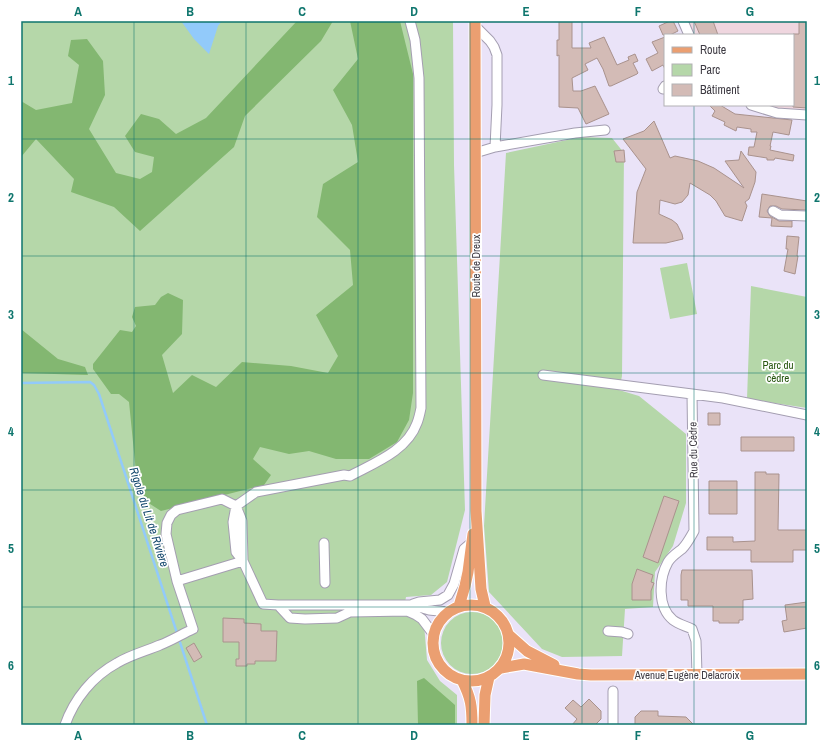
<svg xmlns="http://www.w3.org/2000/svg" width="828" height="746" font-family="'Archivo Narrow',sans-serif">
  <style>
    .industrial { fill: #efd6df }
    .green { fill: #b5d7a9 }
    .forest { fill: #83b771 }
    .water { fill: #92cafa }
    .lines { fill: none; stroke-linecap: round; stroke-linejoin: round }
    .stream { stroke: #92cafa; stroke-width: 2.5 }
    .building { fill: #d3bbb6; stroke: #a9928d }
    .minor-casing { stroke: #a49eb1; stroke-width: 11 }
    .major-casing { stroke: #fff; stroke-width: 13 }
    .minor { stroke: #fff; stroke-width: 9 }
    .major { stroke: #eb9f71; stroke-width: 11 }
    .grid { fill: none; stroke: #0f766e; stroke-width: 1; stroke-opacity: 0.55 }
    .labels { text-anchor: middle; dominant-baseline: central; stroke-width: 3.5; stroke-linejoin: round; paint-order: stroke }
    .street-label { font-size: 11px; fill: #3e3b43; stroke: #fff }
    .park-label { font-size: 11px; fill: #24540c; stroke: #fff }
    .water-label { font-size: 12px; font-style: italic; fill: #0f456b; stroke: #fff }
    .neatline { fill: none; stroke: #0f766e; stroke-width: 1.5 }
    .grid-label { font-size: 13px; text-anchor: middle; font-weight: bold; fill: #0f766e }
  </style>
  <rect width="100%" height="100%" fill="#eae3f8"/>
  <path class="industrial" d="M686,21h121v91l-29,-2 -14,-5h29v-70h-100z"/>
  <path class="green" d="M21,21h432l1,144 11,345 -18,72 -16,13 -25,2 -3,17 21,10 3,36 13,21 17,14v30h-436z
    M581,137l31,1 12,15 -2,223 -3,14 20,6 47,38v69l-13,43 -18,26 -2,35 -28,2 -3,47 -60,1 -20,-8 -53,-57 -5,-66 22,-373z
    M687,263l10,51 -27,5 -10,-51z
    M751,286l56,11v111l-60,-9z
    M441 643a31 31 0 1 1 62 0a31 31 0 1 1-62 0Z"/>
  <path class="forest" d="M297,21h36l-12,20 -76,75 -11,31 -94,84 -26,-24 -43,-15 3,-13 -38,-40 -15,18v-56l15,9 36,-7 7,-38 -11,-9 3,-16 16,-1 16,22 2,34 -16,34 27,44 24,6 12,-7 2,-15 -19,-5 -10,-16 16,-22 18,5 17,15 30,-16z
    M350,21h50l13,53v319l-4,27 -12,22 -28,17h-33l-27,-8 -20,3 -29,-7 -7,12 18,16 -7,10 -103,26 -14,-9 -10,-20 -8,-80 -10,-8h-8l-18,-25v-5l27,-34 12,2 4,-6 -4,-9 3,-10 20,-2 6,-8 7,-4 15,7 -1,34 -20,21 11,38 19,-18 24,12 26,-25 49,4 37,7 10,-17 -22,-41 37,-30 -3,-35 -33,-33 6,-33 35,-22 -6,-37 -19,-35 25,-31z
    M21,329l37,30 27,8 3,8 -67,-2z
    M424,678l31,27v20h-37l-1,-44z"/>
  <path class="water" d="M181,21h41l-4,5 -9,28 -15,-15z"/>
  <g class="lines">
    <path class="stream" d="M21,383l69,-1 4,3 5,9 108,331"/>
  </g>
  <path class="building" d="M559,21h13v27h19l-2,-5 15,-6 13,28 12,-5 -1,-3 7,-3 3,7 -5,2 5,10 -1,1 -26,12h-2l-6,-17 -6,-11 -12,6 3,6 -16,8 1,13h8l14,-5 14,28 -23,10 -8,-16 -19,-1v-52l-2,1v-16h2z
    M670,21h3l5,10 -8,4h-7l-4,-9z
    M694,21h19l5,14h-18z
    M799,21h8v87l-14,-1v-73h6z
    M665,37v32l-2,-4 -11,6 -6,-12 12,-6 -6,-11z
    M709,105h11l15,9 57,6 -3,15 -16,-3 -3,14h1l-1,4 24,5 -1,6 -18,-3 -1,2h-7v-2l-19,-3 1,-8h5l3,-15h-6v-3l-14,-2 -1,4 -12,-6 1,-3 -13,-6 3,-5z
    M654,121l16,37 5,-2 23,5 16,7 30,20 -19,-27 14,-1 2,-9 15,21 -1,10 -6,17 -4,3 2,4 -5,15 -17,-5 -9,-15 -6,-6 -20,-12 -2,12 -6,7 -7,2 -15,-4 -1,14 13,6 5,4 5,10 1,5 -17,4h-33l4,-51 9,-23 -23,-30 21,-8z
    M624,150l1,12h-9l-2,-11z
    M762,194l45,7v9l-25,-1 -6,-3h-6l-3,5 3,5 9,5h13v6l-21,-1 1,-8 -13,-1z
    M787,236l12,1 -2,19h1l-3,18 -11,-3 4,-22h-2z
    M708,413h12v12h-12z
    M741,437h53v14h-53z
    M755,472h11v2h13l-1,56h29v20h-14v12h-42v-12h-44v-13h26v5l22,-1z
    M709,481h28v33h-28z
    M664,496l15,5 -21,62 -15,-6z
    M637,569l16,6 -2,7 3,1 -3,8v9h-19v-16z
    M682,570h70l1,29 -10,1v20h-4v3h-20v-2h-6v-15h-25v-6h-7v-25z
    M807,602v26l-23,4 -2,-11 5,-1 -2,-15z
    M223,618l21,1v4l17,1v7h16l-1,30h-21v3h-8v2h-11v-7h3v-17h-16z
    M194,643l8,14 -8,5 -8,-14z
    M589,699l12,12v8l-6,6h-23l5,-6 -12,-11 8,-8 8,7z
    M641,711h17v5l28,1 8,8h-59v-8z"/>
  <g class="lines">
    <defs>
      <path id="minor" d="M410,21l5,19 4,38 2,330c-1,5 -2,10 -4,15 -10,28 -43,40 -67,53l-6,-1 -88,17 -20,14 -3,16 3,30 7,9 20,43 15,1h134l17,5 19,2
        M683,21l6,14
        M475,26l15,15 4,6 3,8v50l-2,42 -20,6
        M663,89l2,-3
        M751,105l26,8 30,2
        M495,147l80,-14 30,-3
        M773,211l7,4 27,1
        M543,375l149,19
        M324,543l1,40
        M177,581l66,-20
        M413,604l6,-2 21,-2 8,-5 6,-11 10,-35 7,-6
        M278,605l12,13 15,1 32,-1 13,-6 57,-1 9,4 6,4 12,16
        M608,631l14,1 6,2
        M697,674l-1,-33 -4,-12c-6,-3 -14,-5 -19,-9 -16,-13 -14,-42 -5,-58 4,-6 9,-9 14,-13 5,-5 8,-11 12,-18l-2,-137 31,4 84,17
        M613,691v34
        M65,725c9,-26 28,-49 52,-62 13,-8 29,-12 43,-18 11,-4 22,-11 33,-16l-16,-48 -11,-47 1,-11 4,-8 6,-5 45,-11 14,7 6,15 1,40"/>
      <path id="major" d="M475,21l1,490 5,78 4,17
        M433 643a38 38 0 1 1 76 0a38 38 0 1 1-76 0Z
        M459,606l6,-20 3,-14 5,-38
        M509,635l18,16 27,14
        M501,668l23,-4 54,10 13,1 216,-1
        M462,680c9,18 10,26 10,45
        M484,725l1,-30 4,-18"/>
    </defs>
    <use href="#minor" class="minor-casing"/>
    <use href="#major" class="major-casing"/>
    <use href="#minor" class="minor"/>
    <use href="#major" class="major"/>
  </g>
  <path class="grid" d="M134,21v704M246,21v704M358,21v704M470,21v704M582,21v704M694,21v14M694,105v620M21,139h786M21,256h786M21,373h786M21,490h786M21,607h786"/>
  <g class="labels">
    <g class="street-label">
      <text transform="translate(476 266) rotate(-90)">Route de Dreux</text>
      <text transform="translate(693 450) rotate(-91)">Rue du Cèdre</text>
      <text x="687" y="675">Avenue Eugène Delacroix</text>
    </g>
    <g class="park-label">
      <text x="778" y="365">Parc du<tspan x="778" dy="13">cèdre</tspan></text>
    </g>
    <g class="water-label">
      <text transform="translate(149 517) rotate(72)">Rigole du Lit de Rivière</text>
    </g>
  </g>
  <rect width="828" height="746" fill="none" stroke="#ffffff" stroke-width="44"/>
  <rect x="664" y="34" width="130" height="72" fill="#ffffff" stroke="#b2b1b4"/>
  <rect x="672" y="47" width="20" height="6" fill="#eb9f71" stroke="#b2b1b4"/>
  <text x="700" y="54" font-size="12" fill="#3e3b43">Route</text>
  <rect x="672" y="64" width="20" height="12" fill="#b5d7a9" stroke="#b2b1b4"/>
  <text x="700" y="74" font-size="12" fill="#3e3b43">Parc</text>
  <rect x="672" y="84" width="20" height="12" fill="#d3bbb6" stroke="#b2b1b4"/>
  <text x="700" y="94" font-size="12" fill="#3e3b43">Bâtiment</text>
  <rect x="22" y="22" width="784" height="702" class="neatline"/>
  <g class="grid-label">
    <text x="78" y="16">A</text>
    <text x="190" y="16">B</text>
    <text x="302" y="16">C</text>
    <text x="414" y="16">D</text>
    <text x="526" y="16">E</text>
    <text x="638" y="16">F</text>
    <text x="750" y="16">G</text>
    <text x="11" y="85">1</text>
    <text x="817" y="85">1</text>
    <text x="11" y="202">2</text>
    <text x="817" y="202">2</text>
    <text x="11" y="319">3</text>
    <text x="817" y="319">3</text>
    <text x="11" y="436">4</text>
    <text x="817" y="436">4</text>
    <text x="11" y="553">5</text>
    <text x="817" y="553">5</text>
    <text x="11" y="670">6</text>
    <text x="817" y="670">6</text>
    <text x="78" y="740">A</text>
    <text x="190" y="740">B</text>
    <text x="302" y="740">C</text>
    <text x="414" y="740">D</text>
    <text x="526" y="740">E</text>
    <text x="638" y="740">F</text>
    <text x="750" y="740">G</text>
  </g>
</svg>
